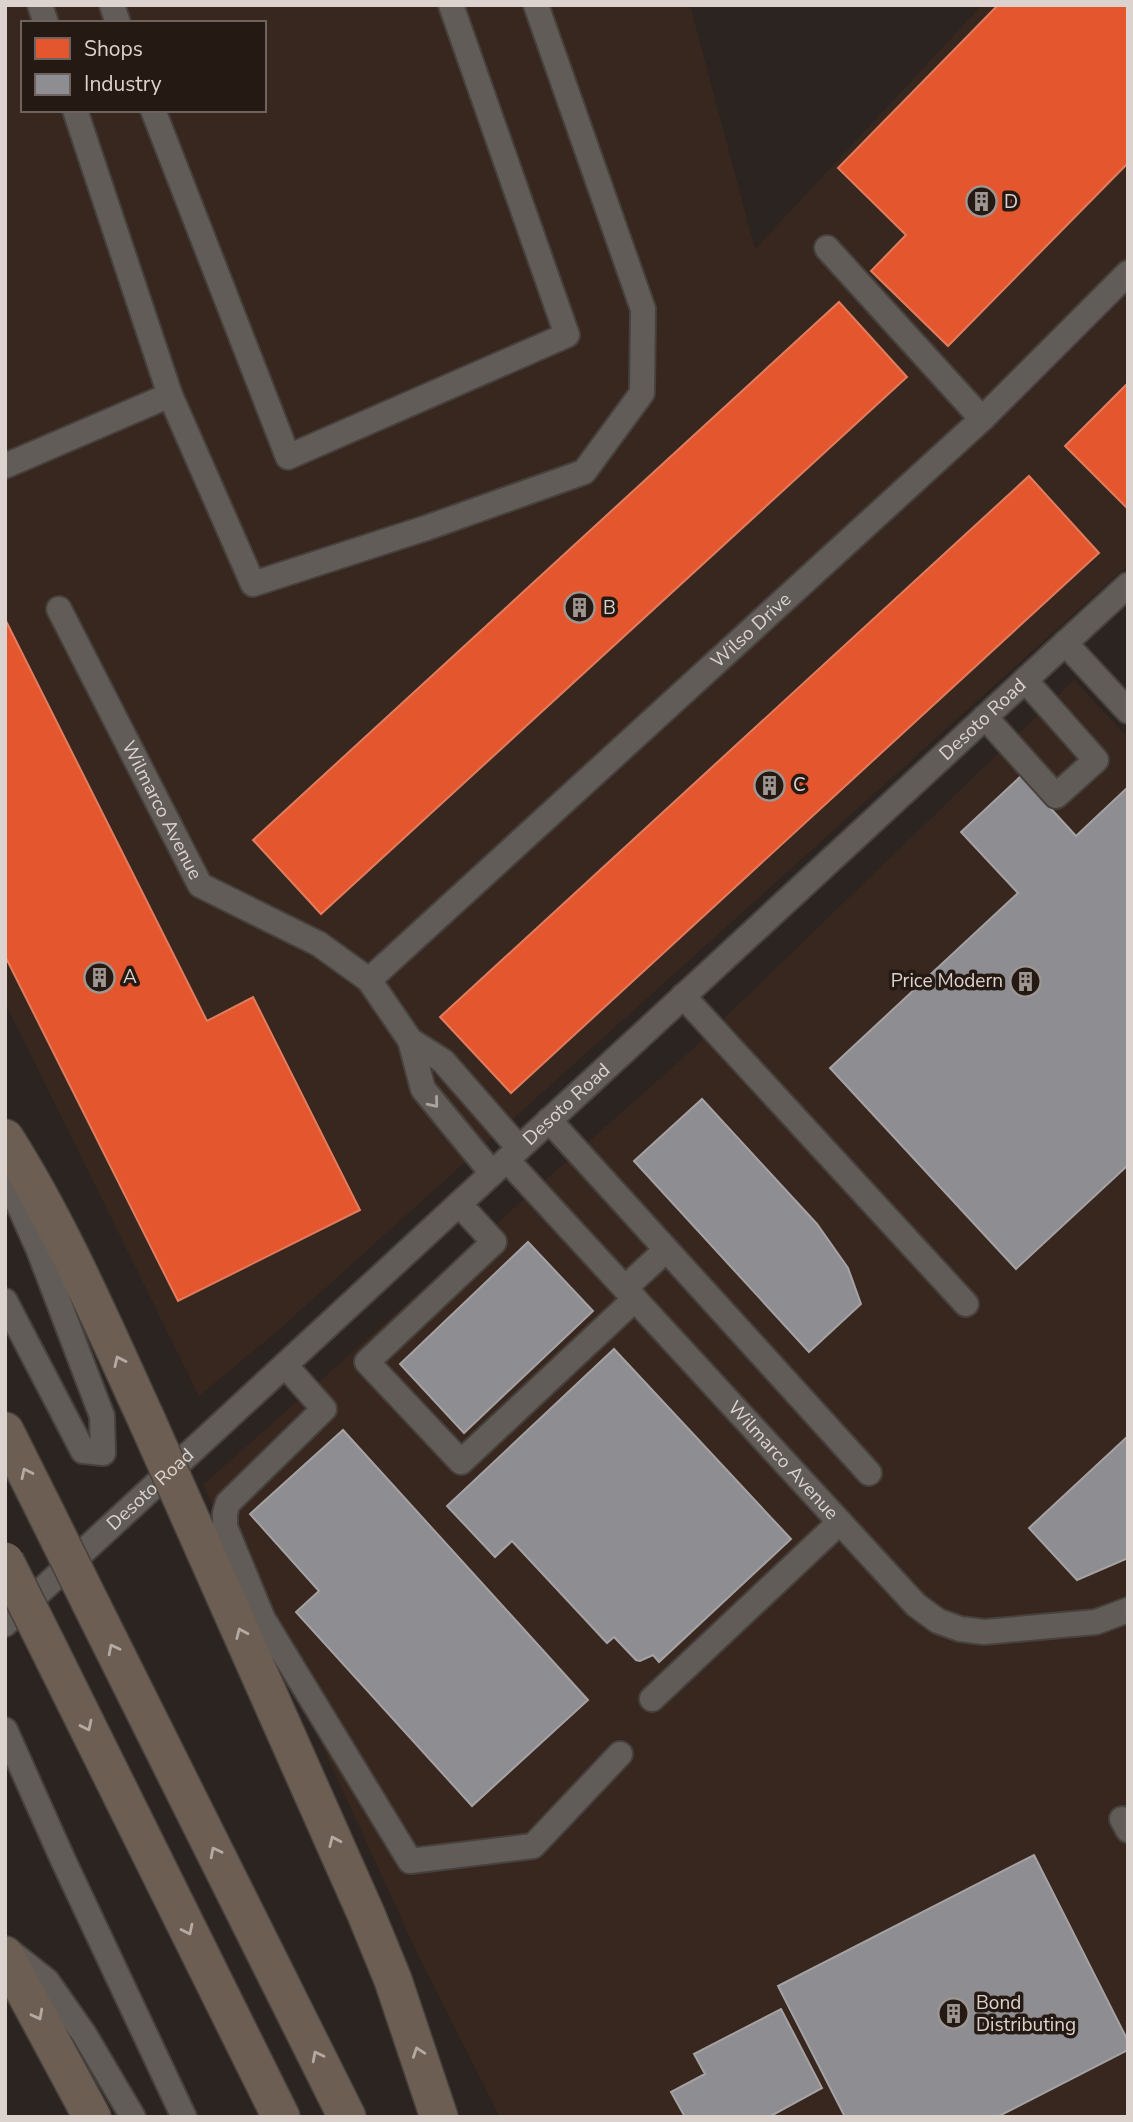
<svg xmlns="http://www.w3.org/2000/svg" width="1133" height="2122" font-family="'Nunito Sans',sans-serif">
  <style>
    .built { fill: #38271e; fill-rule: evenodd }
    .shops { fill: #e4572e; stroke: #e27c5e; stroke-width: 2 }
    .industry { fill: #8d8d92; stroke: #a5a2a4; stroke-width: 2 }
    .lines { fill: none; stroke-linecap: round; stroke-linejoin: round }
    .minor-casing { stroke: #47413e; stroke-width: 28 }
    .highway-casing { stroke: #47413e; stroke-width: 40 }
    .minor { stroke: #615c58; stroke-width: 24 }
    .highway { stroke: #6c5e52; stroke-width: 37 }
    .highway-bridge-casing { stroke: #47413e; stroke-width: 40; stroke-linecap: butt }
    .highway-bridge { stroke: #6c5e52; stroke-width: 37 }
    .oneway { stroke: #aba39f }
    .oneway2 { stroke: #b5aaa3 }
    .labels { text-anchor: middle; dominant-baseline: central; stroke-width: 7; stroke-linejoin: round; paint-order: stroke }
    .poi-label { font-size: 19px; fill: #dcd3cf; stroke: #251913; text-anchor: start }
    .street-label { font-size: 19px; fill: #dcd3cf; stroke: #251913 }
  </style>
  <rect width="100%" height="100%" fill="#2b2420"/>
  <path class="built" d="M5,5h685l65,244 227,-244h146v560l-847,763 -82,68 -194,-393zM23,23h241v87h-241z
    M1074,680l54,58v1379h-628l-82,-162 -215,-470 482,-429z"/>
  <path class="shops" d="M998,5h130v158l-180,183 -77,-75 35,-36 -68,-67z
    M839,302l68,75 -586,537 -68,-74z
    M1128,383v126l-63,-63z
    M1029,476l70,77 -588,540 -71,-76z
    M5,619l202,402 46,-24 107,213 -182,91 -173,-345z"/>
  <path class="industry" d="M1021,776l55,60 52,-49v378l-112,104 -186,-201 188,-175 -57,-61z
    M702,1099l115,125 31,44 13,36 -52,48 -175,-191z
    M528,1242l65,69 -129,122 -64,-69z
    M614,1349l177,190 -132,123 -6,-7 -13,6 -4,-1 -22,-23 -7,6 -95,-102 -17,16 -48,-51z
    M343,1430l245,270 -116,106 -176,-194 23,-21 -69,-77z
    M1128,1436v122l-51,22 -48,-52z
    M1034,1855l94,186v9l-131,67h-152l-67,-131z
    M781,2009l41,79 -53,29h-84l-14,-25 34,-18 -11,-20z"/>
  <g class="lines">
    <defs>
      <g id="minor">
        <path d="M40,5l6,18"/>
        <path d="M112,5l6,18"/>
        <path d="M75,110l95,285"/>
        <path d="M153,110l135,347 279,-122 -116,-330"/>
        <path d="M827,248l155,171"/>
        <path d="M5,466l165,-71 83,189 173,-56 158,-56 58,-79 1,-84 -107,-304"/>
        <path id="s1" d="M59,609l141,276 119,59 50,36 41,60 13,49 69,84"/>
        <path d="M1065,643l63,68"/>
        <path d="M985,717l71,79 40,-36 -71,-80"/>
        <path id="s2" d="M369,980l613,-561 146,-146"/>
        <path d="M683,996l283,308"/>
        <path d="M410,1040l33,21 76,87"/>
        <path d="M549,1120l320,353"/>
        <path id="s3" d="M507,1160l409,445 22,16 22,8 24,3 112,-10 32,-12"/>
        <path d="M5,1174l33,74 64,168 1,37 -20,-2 -78,-150"/>
        <path d="M459,1204l35,38 -127,120 94,100 174,-163"/>
        <path d="M625,1288l41,-38"/>
        <path d="M285,1365l39,44 -96,94 -3,10v14l38,92 147,242 123,-15 87,-92"/>
        <path id="s4" d="M5,1624l1123,-1039"/>
        <path d="M652,1699l188,-177"/>
        <path d="M5,1730l59,132 120,255"/>
        <path d="M1122,1819l6,11"/>
        <path d="M9,1951l38,30 37,53 49,83"/>
      </g>
      <path id="highway" d="M5,1138c57,90 99,189 143,285
        M5,1431l42,84
        M188,1513l178,401 27,66 46,137
        M91,1604l256,513
        M46,1643l235,474
        M5,1955l87,162"/>
    </defs>
    <use href="#minor" class="minor-casing"/>
    <use href="#highway" class="highway-casing"/>
    <use href="#minor" class="minor"/>
    <use href="#highway" class="highway"/>
    <defs>
      <path id="highway-bridge" d="M148,1423l40,90
        M47,1515l44,89
        M5,1561l41,82"/>
    </defs>
    <use href="#highway-bridge" class="highway-bridge-casing"/>
    <use href="#highway-bridge" class="highway-bridge"/>
  </g>
  <defs><path id="oneway-chevron" d="M-2-3.5L2.5 0L-2 3.5" fill="none" stroke-width="1.6" stroke-linecap="round" stroke-linejoin="round" transform="scale(1.75)"/></defs>
  <use class="oneway" href="#oneway-chevron" transform="translate(434 1103) rotate(51)"/>
  <g class="oneway2">
    <use href="#oneway-chevron" transform="translate(119 1361) rotate(-115)"/>
    <use href="#oneway-chevron" transform="translate(26 1473) rotate(-116)"/>
    <use href="#oneway-chevron" transform="translate(241 1633) rotate(-114)"/>
    <use href="#oneway-chevron" transform="translate(113 1649) rotate(-117)"/>
    <use href="#oneway-chevron" transform="translate(87 1726) rotate(64)"/>
    <use href="#oneway-chevron" transform="translate(334 1841) rotate(-114)"/>
    <use href="#oneway-chevron" transform="translate(215 1852) rotate(-117)"/>
    <use href="#oneway-chevron" transform="translate(188 1930) rotate(64)"/>
    <use href="#oneway-chevron" transform="translate(38 2015) rotate(62)"/>
    <use href="#oneway-chevron" transform="translate(418 2052) rotate(-109)"/>
    <use href="#oneway-chevron" transform="translate(317 2056) rotate(-117)"/>
  </g>
  <defs>
    <symbol id="building-ring" viewBox="-11 -11 22 22"><circle r="9.5" fill="#251913" stroke="#9e9692" stroke-width="1.5"/><path d="M-4-6H4V6H1V3H-1V6H-4ZM-2.5-4.3h1.7v1.8h-1.7ZM.8-4.3h1.7v1.8H.8ZM-2.5-1h1.7V.8h-1.7ZM.8-1h1.7V.8H.8Z" fill="#9e9692"/></symbol>
  </defs>
  <g fill-rule="evenodd">
    <use href="#building-ring" x="964" y="184" width="35" height="35"/>
    <use href="#building-ring" x="562" y="590" width="35" height="35"/>
    <use href="#building-ring" x="752" y="768" width="35" height="35"/>
    <use href="#building-ring" x="82" y="960" width="35" height="35"/>
    <use href="#building-ring" x="1008" y="964" width="35" height="35"/>
    <use href="#building-ring" x="936" y="1996" width="35" height="35"/>
  </g>
  <g class="labels">
    <g class="poi-label">
      <text x="1004" y="202">D</text>
      <text x="603" y="608">B</text>
      <text x="793" y="785">C</text>
      <text x="123" y="977">A</text>
      <text x="1003" y="981" text-anchor="end">Price Modern</text>
      <text x="976" y="2003">Bond<tspan x="976" dy="22">Distributing</tspan></text>
    </g>
    <g class="street-label">
      <text stroke="none"><textPath href="#s2" startOffset="518">Wilso Drive</textPath></text>
      <text stroke="none"><textPath href="#s4" startOffset="1332">Desoto Road</textPath></text>
      <text stroke="none"><textPath href="#s1" startOffset="226">Wilmarco Avenue</textPath></text>
      <text stroke="none"><textPath href="#s4" startOffset="765">Desoto Road</textPath></text>
      <text stroke="none"><textPath href="#s3" startOffset="408">Wilmarco Avenue</textPath></text>
      <text stroke="none"><textPath href="#s4" startOffset="198">Desoto Road</textPath></text>
    </g>
  </g>
  <rect width="1133" height="2122" fill="none" stroke="#dcd3cf" stroke-width="14"/>
  <rect x="21" y="21" width="245" height="91" fill="#251913" stroke="#6e635e" stroke-width="2"/>
  <rect x="35" y="38" width="35" height="21" fill="#e4572e" stroke="#6e635e" stroke-width="2"/>
  <text x="84" y="56" font-size="21" fill="#dcd3cf">Shops</text>
  <rect x="35" y="74" width="35" height="21" fill="#8d8d92" stroke="#6e635e" stroke-width="2"/>
  <text x="84" y="91" font-size="21" fill="#dcd3cf">Industry</text>
</svg>
